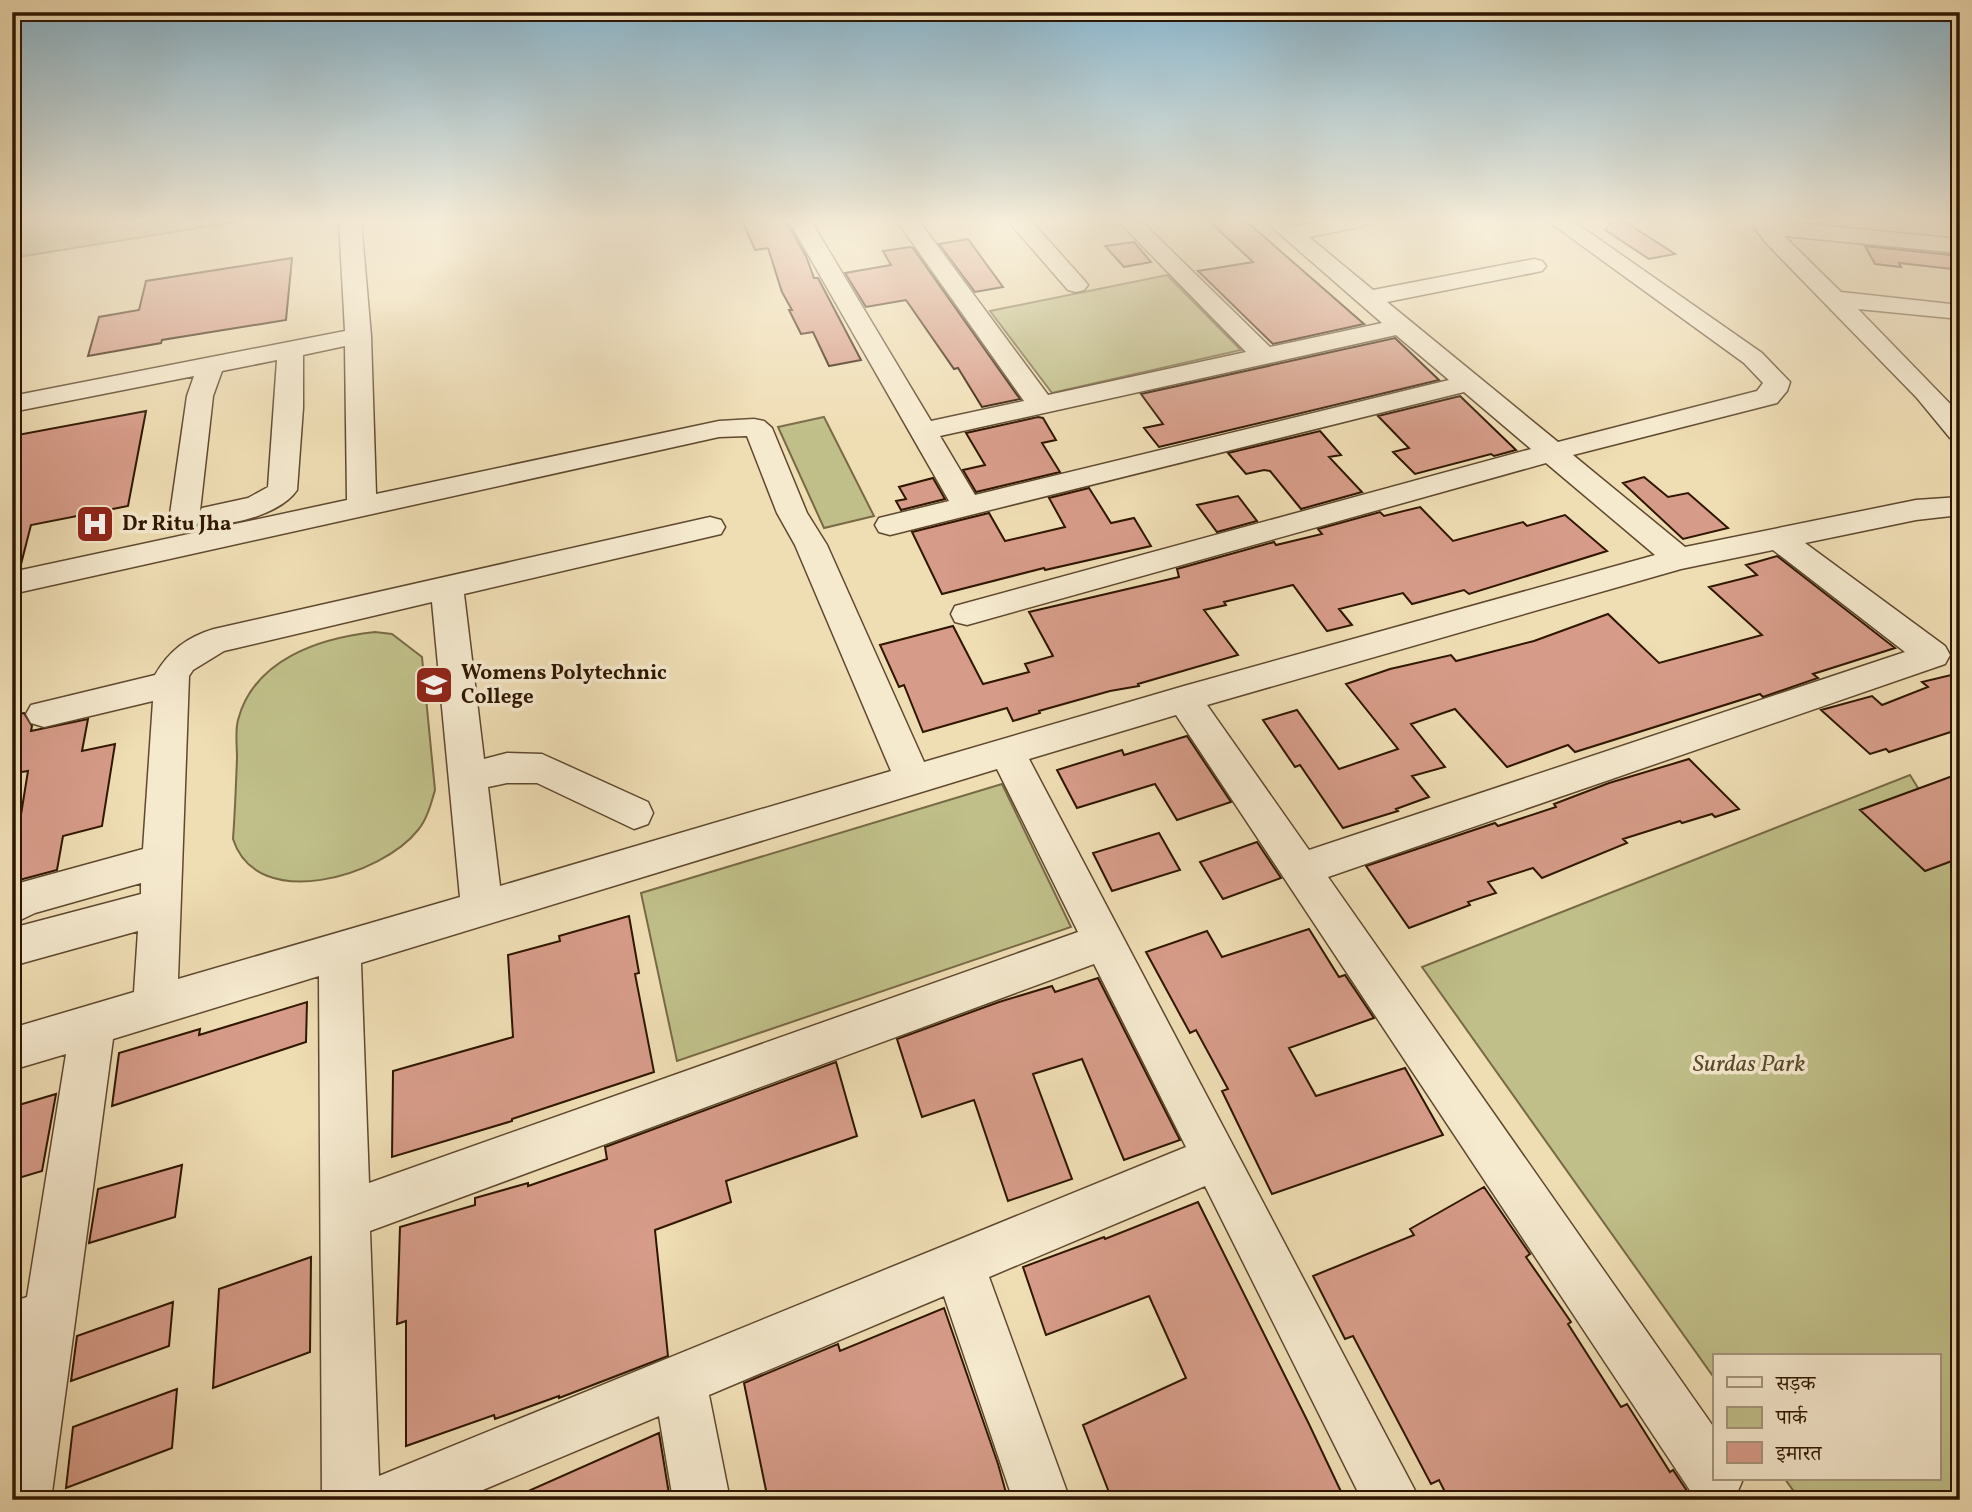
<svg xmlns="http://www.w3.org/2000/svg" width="1972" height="1512" font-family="Vollkorn,'Noto Serif Devanagari',serif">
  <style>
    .green { fill: #c0bf89; stroke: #786a45; stroke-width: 2 }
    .building { fill: #d79c89; stroke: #2f1601; stroke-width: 2 }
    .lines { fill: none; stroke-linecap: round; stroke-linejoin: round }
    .minor-casing { stroke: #5f482e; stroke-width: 3 }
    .minor { fill: #f5e9ce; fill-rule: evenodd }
    .labels { text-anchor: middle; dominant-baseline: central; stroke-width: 7; stroke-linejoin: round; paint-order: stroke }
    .poi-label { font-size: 21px; font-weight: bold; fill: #2f1601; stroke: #f5e9ce; text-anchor: start }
    .near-park-label { font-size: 24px; font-style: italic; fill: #5a492a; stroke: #f5e9ce }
  </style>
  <rect width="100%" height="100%" fill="#efddb4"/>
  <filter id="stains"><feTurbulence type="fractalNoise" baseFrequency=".00286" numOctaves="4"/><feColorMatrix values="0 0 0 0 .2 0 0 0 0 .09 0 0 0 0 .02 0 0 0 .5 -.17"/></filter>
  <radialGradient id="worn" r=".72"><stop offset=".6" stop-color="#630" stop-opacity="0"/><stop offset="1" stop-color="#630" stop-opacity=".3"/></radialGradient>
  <path class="green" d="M12,221h230l-230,37z
    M1167,275l74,75 -189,43 -62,-82z
    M824,417l50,99 -50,12 -46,-101z
    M375,632l17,2 30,23 13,133c-4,14 -8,29 -17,40 -36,46 -161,84 -185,9 2,-27 3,-54 4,-81 0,-12 -2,-27 1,-38 16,-61 82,-82 137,-88z
    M1910,775l50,81v644h-160l-15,-21h154v-123h-224v23l-293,-412z
    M1002,784l69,143 -394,134 -36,-168z"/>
  <path class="building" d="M742,221h41l5,4 18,31 8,22h4l43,82 -32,6 -16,-34 -12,2 -12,-24h3l-10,-18 -14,-44 -13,2z
    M1209,221h37l118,103 -91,20 -75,-73 55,-9z
    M1612,221h12l51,33 -26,5 -44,-29z
    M968,239l35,48 -28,5 -36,-48z
    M1134,242l17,20 -27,5 -19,-21z
    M1865,246l95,10v14l-61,-7 2,4 -26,-3z
    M910,247l3,1 107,151 -38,8 -24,-39 -4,1 -48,-69 -40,7 -21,-34 46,-8 -8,-14z
    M292,258l-6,62 -124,20 -1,3 -73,13 11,-39 40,-7 7,-29z
    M1395,338l44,42 -280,67 -15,-19 19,-4 -22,-30z
    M1460,396l56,54 -22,6 -3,-2 -76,20 -22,-22 16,-4 -31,-32z
    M146,411l-18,95 -97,19 -11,43 -8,1v-133z
    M1038,417l5,1 13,22 -14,3 18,29 -84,20 -13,-22 22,-5 -19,-32z
    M1320,431l21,24 -12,2 33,35 -61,17 -31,-38 -6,-1 -18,4 -18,-21z
    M1644,477l24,20 20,-4 40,35 -45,11 -60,-56z
    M933,478l12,21 -44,11 -5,-9 10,-2 -7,-12z
    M1089,488l22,35 23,-5 17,28 -106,24 -1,-2 -102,26 -30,-62 77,-19 16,28 60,-14 -16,-29z
    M1238,496l19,25 -40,11 -20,-27z
    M1420,507l33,34 70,-19 4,4 38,-11 42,36 -138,43 -5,-4 -52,14 -9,-11 -64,16 13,16 -25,6 -34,-46 -69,17 2,3 -22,5 34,45 -100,29 1,2 -29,5 -71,20 1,2 -27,8 -6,-13 -84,24 -19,-47 -5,2 -19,-42 73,-19 30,58 46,-12 -4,-8 28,-8 -24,-44 150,-35 -2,-8 97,-27 2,3 46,-11 -4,-5 62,-17 4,4z
    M1777,556l118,92 -82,26 5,4 -55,19 -3,-3 -185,58 -7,-7 -61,22 -52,-58 -44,15 34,43 -33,9 17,21 -33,12 2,2 -55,17 -43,-63 -5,2 -32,-47 34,-10 42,59 59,-20 -52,-65 44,-15 61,-14 5,6 78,-20 74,-27 51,49 103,-28 -53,-48 48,-12 -11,-10z
    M1951,675l9,7v47l-71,23 -3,-3 -16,5 -49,-44 51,-14 10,9 46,-18 -6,-5z
    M24,713l8,13 -1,5 57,-12 -6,32 33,-7 -13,82 -39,10 -6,34 -45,12v-36l4,-18 3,-1 9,-56 -7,1v3l-9,-1v-59z
    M1187,736l44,66 -54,18 -22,-36 -78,24 -20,-38 65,-20 2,5z
    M1689,759l50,50 -24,8 -3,-3 -30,9 -2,-2 -57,18 4,4 -85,35 -9,-10 -45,14 8,11 -28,9 2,3 -61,23 -43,-62 129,-43 3,3 58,-19 -2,-3 55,-21z
    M1950,777l10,9v72l-35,13 -65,-61z
    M1159,833l21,37 -68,21 -19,-38z
    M1257,842l24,36 -58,21 -23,-37z
    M629,916l10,57 -4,1 19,98 -142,47v2l-120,36 1,-86 120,-34 -5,-82 52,-14 -1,-5z
    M1309,929l30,48 6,-2 29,43 -85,30 27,48 89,-28 38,67 -171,59 -50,-103 6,-2 -32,-59 -6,3 -44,-81 61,-21 15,26z
    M1098,978l82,162 -56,20 -42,-101 -49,15 39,105 -64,22 -34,-101 -52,17 -25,-78 102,-37 53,-16 3,6z
    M307,1002l-1,40 -194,64 7,-53 81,-24 -1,6z
    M836,1062l21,74 -131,45 5,21 -76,28 13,126 -109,42v-2l-64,23 -1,-4 -88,31v-125l-9,3 3,-97 75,-22v-7l53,-15v3l79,-27 -2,-12z
    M56,1094l-14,77 -30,9v-73z
    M182,1165l-7,52 -86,26 9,-54z
    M1484,1187l46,67 -4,3 45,65 -3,2 53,83 6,-3 43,68 3,-2 20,30h-244l-10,-20 -8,4 -78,-148 -8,3 -32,-63 101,-41 -4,-6z
    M1198,1202l110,220 37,78h-233l-29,-75 103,-47 -37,-82 -103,39 -23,-68 81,-30 1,2z
    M311,1257l-1,95 -97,36 6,-99z
    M173,1302l-4,44 -98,35 6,-45z
    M944,1308l54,156 10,36h-240l-24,-117 94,-39 2,7z
    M177,1389l-5,59 -106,40 7,-61z
    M659,1433l11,67h-162z"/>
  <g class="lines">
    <defs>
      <path id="minor" d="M339,221h22l10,115 5,158 343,-73 35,-2 10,2 8,7 35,85 20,32 97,217 260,-76 471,-131 -109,-92 -579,162 -12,-3 -4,-8 4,-8 576,-157 -67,-57 -574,143 -11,-3 -4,-7 4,-7 70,-17 -160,-280h22l120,200 93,-20 -127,-180h22l129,174 198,-43 -128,-131h23l129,126 112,-24 -117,-102h24l7,5 28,-5h43l-3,5 -55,11 64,53 161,-31 8,2 4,5 -4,5 -155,31 171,140 199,-51 6,-8 -19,-20 -196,-142h25l189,132 28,29 -3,9 -10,12 -204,52 112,92 231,-47 44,-3v18l-44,5 -111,23 140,103 5,9 -5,9 -617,213 387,552v50h28l-8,19h-40l-519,-783 -147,44 391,741h-58l-157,-314 -216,91 81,223h-57l-69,-204 -235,99 21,105h-57l-14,-84 -200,84h-137l-3,-524 -206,63 -62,461h-39v-115l6,-33 -6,2v-52l15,-5 39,-243 -54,16v-42l122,-36 4,-61 -126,35v-38l129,-34v-11l-106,30 -23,11v-39l131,-36 10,-148 -109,26 -13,-4 -5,-9 5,-9 124,-30c14,-24 32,-38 59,-46l496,-112 11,3 4,7 -4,7 -257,60 20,165 23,-6 35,1 106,48 5,11 -5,11 -14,5 -97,-46h-30l-19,4 12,99 391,-115 -96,-226 -18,-32 -30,-77 -28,1 -707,157v-22l335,-72 -2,-154 -42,9v53l-6,82c-15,23 -69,39 -95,32l-2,-4 -5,10 -11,3 -11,-3 -4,-7 18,-125 7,-20 -182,36v-16l333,-65zM1396,335l53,45 -474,115 -35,-59zM277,360l-9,127 -20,11 -46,10 -2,3 13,-115 9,-25zM1773,550l132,102 -596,198 -102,-145 474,-136zM432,602l28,295 -282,82 11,-303 4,-6 31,-19zM997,769l81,163 -709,251 -8,-220zM1094,964l92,183 -807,329 -9,-245z
        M1008,221h23l53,59 4,5 -4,5 -8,2 -8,-2z
        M1754,221h22l184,18v14l-176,-17 57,56 119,13v14l-102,-10 102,105v26l-10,-2 -33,-40 -151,-155 -12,-16z"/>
    </defs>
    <use href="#minor" class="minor-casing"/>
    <use href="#minor" class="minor"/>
  </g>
  <linearGradient id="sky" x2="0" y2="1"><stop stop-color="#89b7d0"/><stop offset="0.51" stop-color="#f8f0dd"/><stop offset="1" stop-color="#f8f0dd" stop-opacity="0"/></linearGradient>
  <rect width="1972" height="432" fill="url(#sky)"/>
  <defs>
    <symbol id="hospital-square" viewBox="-11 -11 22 22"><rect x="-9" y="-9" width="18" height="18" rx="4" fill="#8f2418" stroke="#f5e9ce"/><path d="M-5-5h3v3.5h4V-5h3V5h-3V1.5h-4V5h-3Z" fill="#fff"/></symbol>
    <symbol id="university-square" viewBox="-11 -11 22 22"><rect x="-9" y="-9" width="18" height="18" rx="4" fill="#8f2418" stroke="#f5e9ce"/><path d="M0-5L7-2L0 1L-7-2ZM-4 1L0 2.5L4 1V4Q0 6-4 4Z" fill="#fff"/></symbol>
  </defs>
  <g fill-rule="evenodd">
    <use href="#hospital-square" x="73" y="502" width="44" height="44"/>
    <use href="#university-square" x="412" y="663" width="44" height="44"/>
  </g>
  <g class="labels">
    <g class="poi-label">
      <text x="122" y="524">Dr Ritu Jha</text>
      <text x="461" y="673">Womens Polytechnic<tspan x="461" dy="24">College</tspan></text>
    </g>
    <g class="near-park-label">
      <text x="1749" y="1065">Surdas Park</text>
    </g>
  </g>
  <rect width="1972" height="1512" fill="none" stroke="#efddb4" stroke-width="42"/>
  <rect x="14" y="14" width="1944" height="1484" fill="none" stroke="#2f1601" stroke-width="3.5"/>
  <rect x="21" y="21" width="1930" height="1470" fill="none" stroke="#2f1601" stroke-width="2"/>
  <rect x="1713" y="1354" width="228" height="126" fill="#f5e9ce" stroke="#a6957c" stroke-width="2"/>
  <rect x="1727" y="1377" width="35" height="10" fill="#f5e9ce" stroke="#a6957c" stroke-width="2"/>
  <text x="1776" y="1390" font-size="21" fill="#2f1601">सड़क</text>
  <rect x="1727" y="1407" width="35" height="21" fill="#c0bf89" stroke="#a6957c" stroke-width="2"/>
  <text x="1776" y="1424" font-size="21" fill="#2f1601">पार्क</text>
  <rect x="1727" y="1442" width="35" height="21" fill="#d79c89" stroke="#a6957c" stroke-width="2"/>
  <text x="1776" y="1460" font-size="21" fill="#2f1601">इमारत</text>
  <rect width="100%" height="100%" filter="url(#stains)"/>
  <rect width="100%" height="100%" fill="url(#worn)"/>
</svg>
